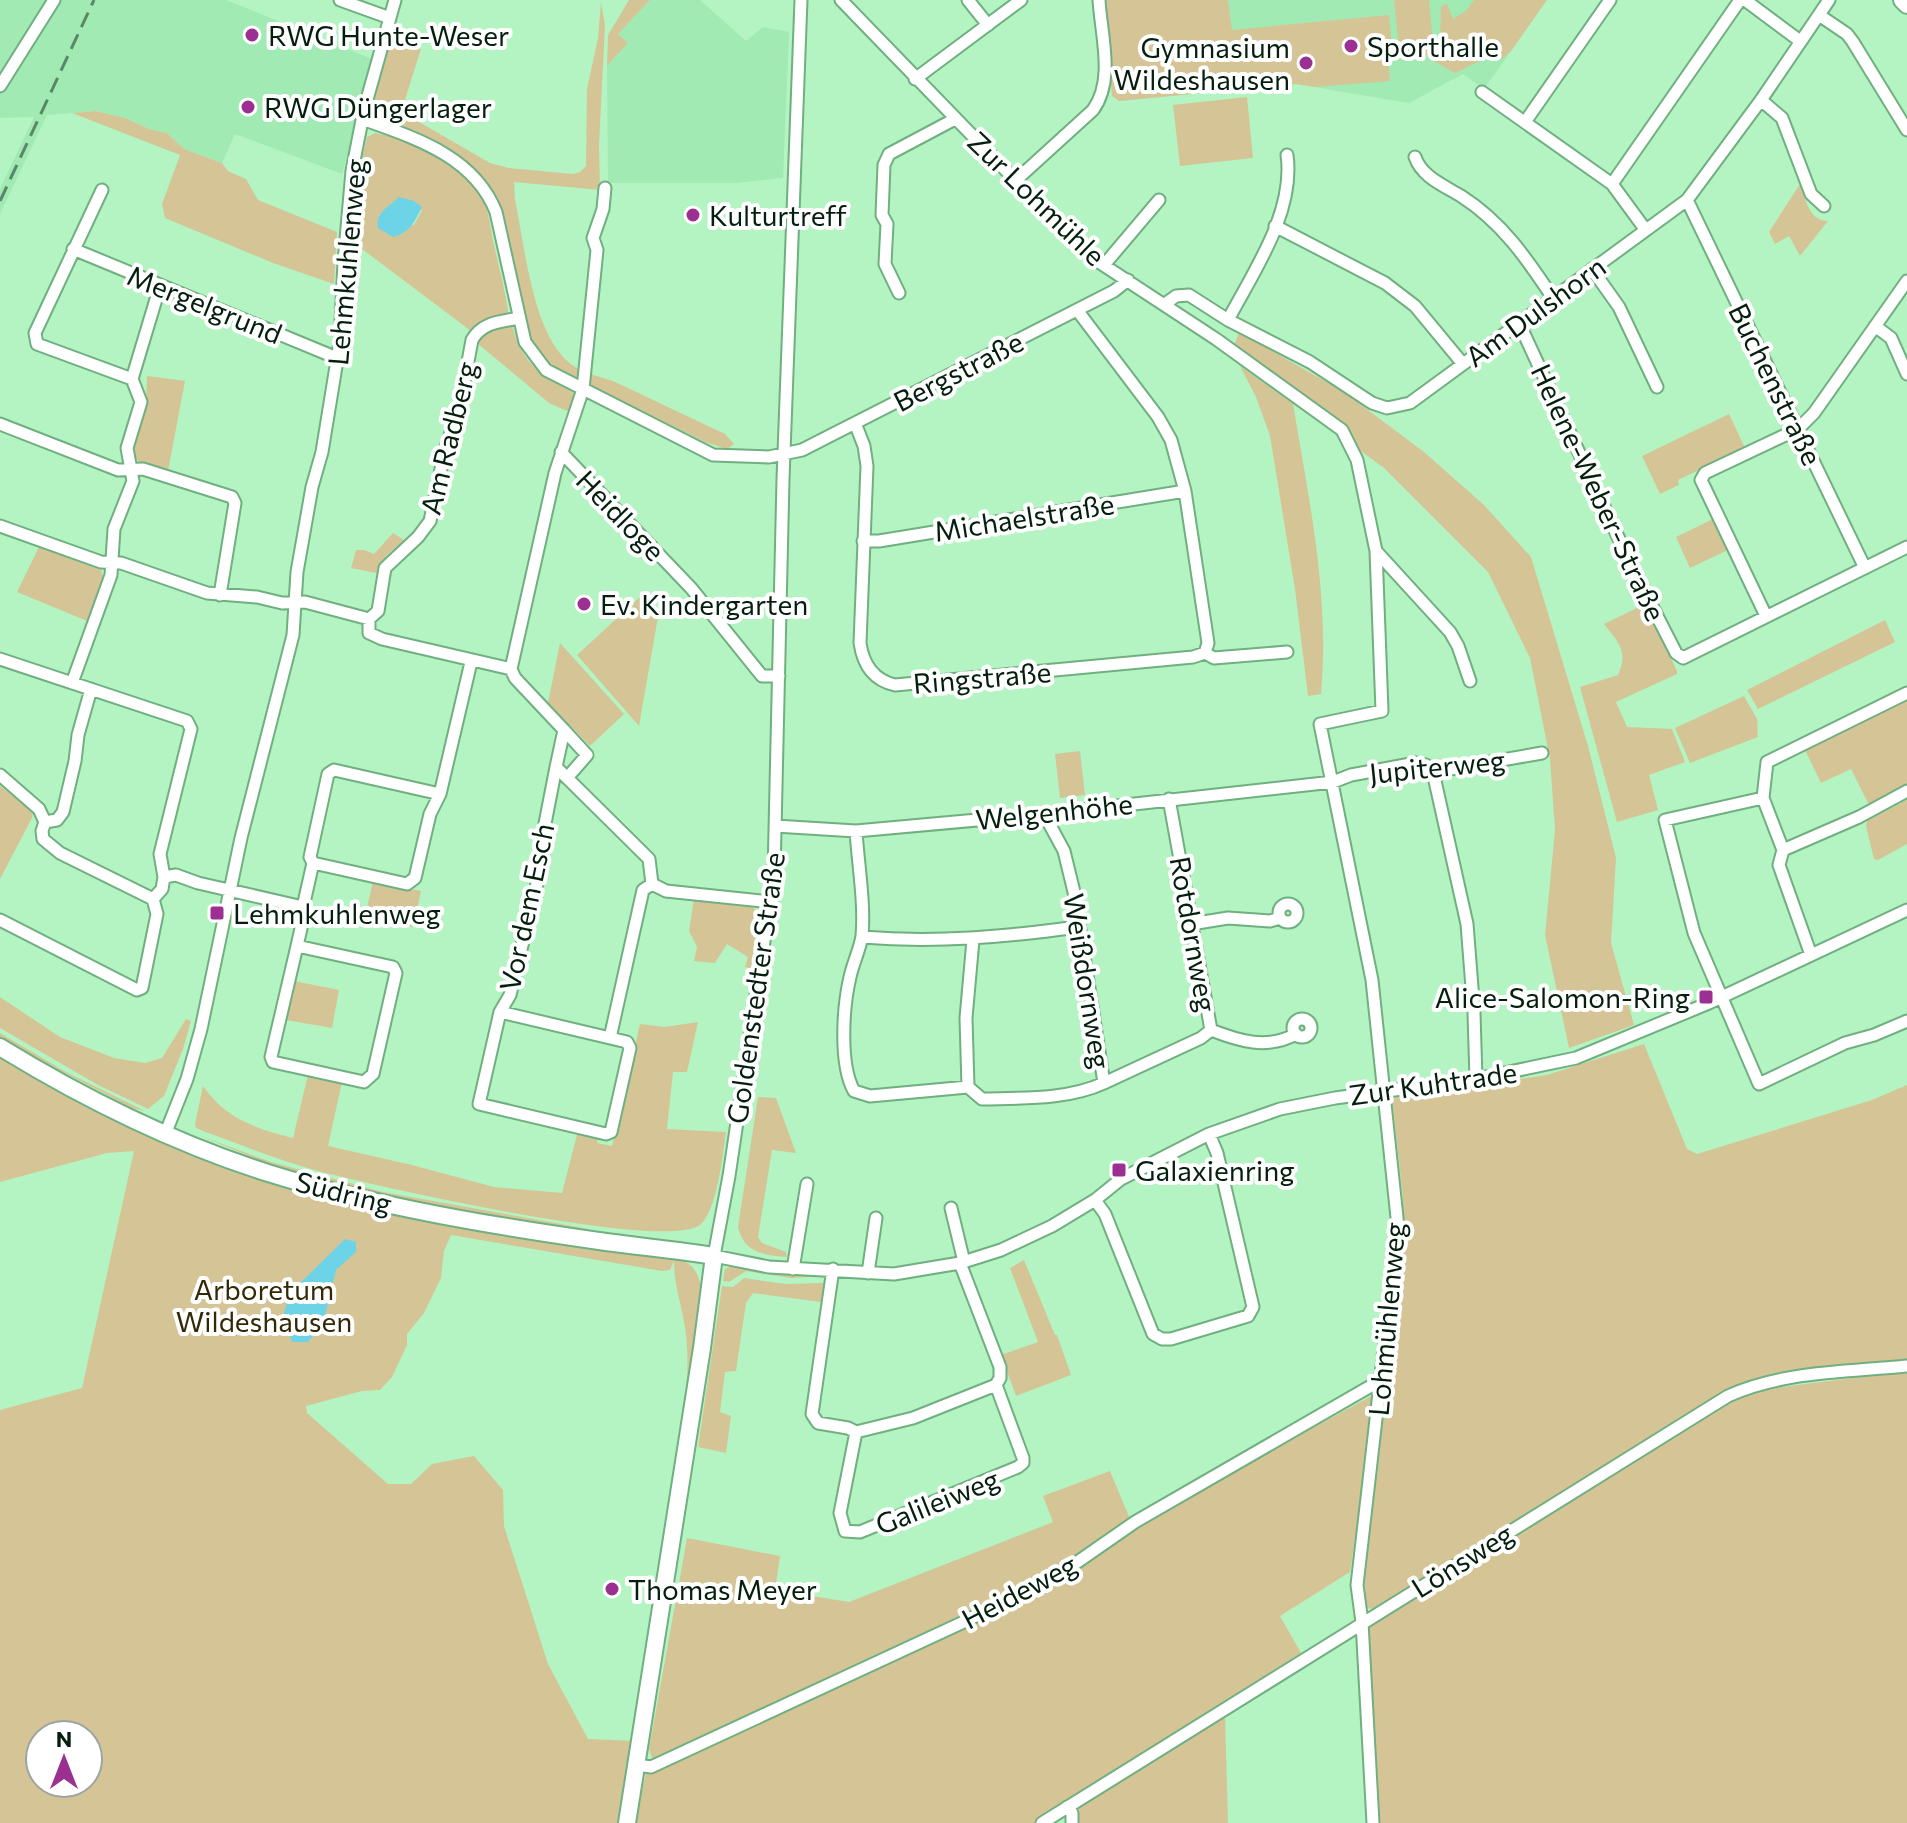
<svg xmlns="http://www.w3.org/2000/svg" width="1907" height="1823" font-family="Commissioner,sans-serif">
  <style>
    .built { fill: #a1eab3 }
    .green { fill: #d5c596; fill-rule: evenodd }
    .water { fill: #6dd4e8 }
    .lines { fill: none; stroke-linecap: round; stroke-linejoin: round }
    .street-casing { stroke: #70af80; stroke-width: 15 }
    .secondary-casing { stroke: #70af80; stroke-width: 20 }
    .street { stroke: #fff; stroke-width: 11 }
    .secondary { stroke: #fff; stroke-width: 16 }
    .rail { stroke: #5a8766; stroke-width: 3; stroke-dasharray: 16 8; stroke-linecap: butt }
    .poi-dot { fill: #9b3092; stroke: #fff; stroke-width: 3 }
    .labels { text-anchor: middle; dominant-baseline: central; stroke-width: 8; stroke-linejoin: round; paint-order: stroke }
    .poi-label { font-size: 28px; fill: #051f0e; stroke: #fff; text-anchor: start }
    .street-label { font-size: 28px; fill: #051f0e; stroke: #fff }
    .park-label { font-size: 28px; fill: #332906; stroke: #fff }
  </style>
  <rect width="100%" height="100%" fill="#b3f4c2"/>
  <path class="built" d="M0,0h226l146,59 -8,40 -22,75 -107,-40 -13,29 -38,-14 -17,-16 -18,-4 -24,-11 -29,-7 -49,4 -47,99v-25l34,-72 -34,1z
    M650,0h50l46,41 17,-14 26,5 -6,146 -48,5h-127l-1,-117 21,-23 -10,-9z
    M1104,0h443l-63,89 -21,-15 -54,29 -113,-19 -177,17 -7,-5z"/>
  <path class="green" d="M629,0h21l-32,34 10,9 -21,23 1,-31z
    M1104,0h124l4,30 157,-15 4,41 -5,1 2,24 -75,6 -19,-3 -177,17 -7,-5z
    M1394,0h35l5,55 -34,3z
    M1474,0h73l-36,51 -9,8 -14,-2 -33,16 -20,-11 5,-24 1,-32 6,-2 6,15 13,-8z
    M601,2l4,23 -6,120 1,45 -86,-8 1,18c10,46 18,144 62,168l2,7 -6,4c-22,-11 -35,-22 -44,-45l-25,-115c-21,-66 -74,-82 -132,-105l-1,-3 18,-68 32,6 -18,57 4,9 83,48 19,5 64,6 7,-2 6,-6 1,-77 11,-51z
    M1247,97l6,61 -73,8 -7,-61z
    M96,111l29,7 24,11 18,4 17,16 38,14 6,8 18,8 12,21 79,32 -3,52 -61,-21 -108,-45 -3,-14 18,-49 -108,-42z
    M375,133c37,7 85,24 105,59 9,16 10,35 14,53 5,22 11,44 14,66l-2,3c-13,2 -29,5 -35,17l-121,-91 8,-64 9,-39zM393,205l29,5 -8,15 -36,-9z
    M1800,184c6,16 9,37 28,37l-28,35 -11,-20 -14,8 -6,-12z
    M512,324c9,39 29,52 62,69l-2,15 -5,3 -18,-8 -72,-60 6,-12z
    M1239,332l105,60 80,60 60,53 47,52 57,189 28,112 -5,85 23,82 -65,23 -24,-113 10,-105 -5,-71 -20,-101 -42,-86 -104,-104 -26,-19 -12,-21 -68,-52 -44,-30z
    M1240,366l53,38c16,96 37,192 28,290l-13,2 -13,-107 -25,-153 -14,-39z
    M590,374l23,7 112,53 9,10 -7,5 -22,-7 -114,-57z
    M147,376l38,5 -17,90c-17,-4 -35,-4 -36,-25l14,-45z
    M1729,414l16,34 -67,32 1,5 -19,9 -18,-38z
    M1713,519l15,31 -38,18 -14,-31z
    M393,533l11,7 -18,16 -5,18 -30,-6 5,-18h8l10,4z
    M39,547l62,23 2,7 -16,44 -70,-29z
    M640,597l18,20 -19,109 -62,-71z
    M1643,605l3,1 31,65v3l-61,28 11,25 45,2 13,33 -36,13 9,35 -41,12 -37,-135 38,-12c11,-24 0,-33 -14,-51z
    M1885,620l10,22 -137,67 -11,-19z
    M560,643l64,71 -34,32 -42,-43z
    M1744,696l13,23 1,18 -68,26 -15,-35z
    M1907,698v86l-38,21 -18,-36 -30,14 -17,-35z
    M1080,751l5,44 -25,3 -5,-44z
    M0,786l33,26 -1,6 -32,61z
    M1907,800v44l-29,16 -4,-1 -8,-33 1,-5z
    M373,881l48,10 -8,36 -48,-10z
    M694,899l57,6 7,8 -7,55 -6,-1 3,-10 -21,-13 -12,19 -21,-2 3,-14 -8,-16z
    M294,981l45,9 -7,38 -46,-8z
    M0,997l60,40 54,21 31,5 17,-5 24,-39 5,2 -8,28 -19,47 -16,13 -50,-24 -98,-57z
    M698,1022l-11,50h-14l-6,57 59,3c-3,22 -9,79 -26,93 -37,27 -328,-40 -382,-54 -39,-11 -77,-26 -115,-40l-7,-3 -1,-4 8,-38c23,33 52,42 90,52l15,-63 34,7 -14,64 84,19 82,22 68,6 16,-62 20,5 -1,7 15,3 28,-122 25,3z
    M0,1033l66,39 79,39 -13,-3 -132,-69z
    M1644,1044l43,105 10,5 175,-54 35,-15v277l-111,13 -66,12 -356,222 -8,-1 -2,-27 38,-335 1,-48 -11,-100 155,-23z
    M0,1054l197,102 383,87 4,6 90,9c17,4 23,11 27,28l-14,125 -4,4c5,-33 7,-65 0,-99 -4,-19 -9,-35 -9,-55l-4,9 -8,1 -211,-36 -7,16 -3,27 -17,35 -17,21v11l-15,32 -12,13 -18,1 -56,15 1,7 81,71h23l21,-20 42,-8 29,34 1,36 44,138 40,75 48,2 -14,82h-622v-413l82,-22 52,-237 -27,2 -107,29zM40,1735h48v48h-48z
    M758,1097l18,1 20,55 -24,-3 -14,87 4,6 24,9 1,5c-23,-2 -43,-4 -49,-30z
    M198,1135l73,27 112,30 206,37 -14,2 -192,-35 -64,-16 -50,-16z
    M1024,1260l31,75h2l14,40 -55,21 -15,-41 37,-13 -28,-74z
    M732,1266l59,8 29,-1 3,3 -32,2 -45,-7 -17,11 -6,-1 2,-12z
    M744,1278l41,6 39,-1 -3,19 -68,-9 -7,10 -10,68 -11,1 -5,40 11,4 -5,37 -28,-6 24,-161 11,1z
    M1907,1371v452h-529l-5,-65 -4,-133 356,-223 34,-12z
    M1377,1393l-27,179 -70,44 21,37 -266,170h-400l11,-51 323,-151 164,-95z
    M1110,1471l20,48 -55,40 -130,68 -288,135 -5,-4 -3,-9 38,-211 93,18 -5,34 74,12 204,-80 -10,-26z
    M1225,1713l3,110h-149l-1,-19z"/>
  <path class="water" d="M399,197l15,4 8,6c-7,14 -12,26 -29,30l-15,-9c-3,-16 11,-21 21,-31z
    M345,1239l11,3v10l-20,18 -13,54 -15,18h-16l-9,-26 7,-23z"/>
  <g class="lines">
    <defs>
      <path id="street" d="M340,0l50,18
        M801,0l-18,479 -9,395 -45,302 -15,80 55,11 125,7 66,-11 41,-13 51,-24 43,-26 26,-21 88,-45 71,-25 55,-11 141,-19 100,-21 133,-55 198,-93
        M841,0l247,255 128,84 126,91 15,30 19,91 6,160 -62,13 52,256 26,247 -41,358 5,37 11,201
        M968,0l20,25
        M1745,0l55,41
        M1819,15l28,19 6,8 54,88
        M915,79l106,-79
        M0,86l54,-86
        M1482,92l130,92 33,45
        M1761,100l21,18 29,76 13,12
        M362,119c53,19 112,37 134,93l29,130 21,28 167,85 56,2 33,-7 312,-159 14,-11
        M1525,122l85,-122
        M1415,157c7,20 28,28 46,39 41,26 66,63 92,102
        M1015,181l78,-71c22,-30 8,-75 6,-110
        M1612,184l128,-184
        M102,190l-67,143 2,11 95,35
        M1687,200l178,368
        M1275,226l110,57 30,23 48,58
        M73,249l264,109
        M1104,265l55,-65
        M1592,269l27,38 38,80
        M899,293l-14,-29 2,-40 -5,-9 2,-50 5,-11 66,-35
        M1165,304l11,-8 13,-1 39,25 82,42 62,41 15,5 23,-5 277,-203 74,-100 68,-100
        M1077,310l81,107 13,23 14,51 23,152 -3,10
        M1228,320c26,-49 67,-108 59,-165
        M1519,323l113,244 44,86 7,5 224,-111
        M1875,326l16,12 16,36
        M855,423l9,23 3,20 -7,177c3,21 13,37 35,42l298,-28 12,-4 9,5 73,-6
        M0,424l118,46 25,-1 89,28 3,6 -15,92
        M561,452l130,136 71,88h17
        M0,526l101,36 20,1 86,30 50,4 25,6 23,-1 64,17v14l13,6 129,30
        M863,541h16l306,-50
        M1376,551l74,81 8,14 12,35
        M1766,616l-65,-136 4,-7 93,-44 16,-16 93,-132
        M369,619l9,-8 7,-43 33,-31 12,-16 15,-71 15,-45 12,-65c10,-18 28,-18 47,-22
        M0,659l187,62 4,8 -31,125 4,23 -2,12 -9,10 4,15 -15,74 -5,2 -137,-70
        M511,669l44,-196 28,-84 14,-139 -4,-12 10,-29 2,-21
        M511,669l4,9 49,52 -8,37 93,92 3,25 14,7 106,11
        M72,683l39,-108 3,-46 19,-48 -6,-33 14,-46 -9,-23 28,-93
        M564,730l23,25 -20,23
        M556,767l-14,72 1,15 -5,25 -28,116 -10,17 110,26 33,-148 9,-6
        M1433,772l34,152 7,89 2,66
        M0,775l39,34 6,13 -3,9 1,8 17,14 93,46
        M1763,798l4,-36 140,-69
        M1169,799l42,231c28,11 56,20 85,4
        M1044,814l20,37 10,41 30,191 97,-45 10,-8
        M45,822l12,-2 6,-8 12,-51 3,-26 13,-46
        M775,826l81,5 188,-17 289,-32 18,-7 65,-12 10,2 7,7 109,-19
        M856,831c2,33 9,72 6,105 -2,13 -9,27 -12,41 -7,30 -11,87 4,114l16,5 98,-9
        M1783,850l76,-33 48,-26
        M313,863l94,21 8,-6 15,-64 10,-20 31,-132
        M164,877l12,-2 22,8 105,24 1,8 -7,31 96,21 3,6 -23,101 -9,8 -91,-20 -2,-5 26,-111
        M1279 913a9 9 0 1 1 18 0a9 9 0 1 1-18 0Z
        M303,907l10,-44 -3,-6 18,-83 6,-4 106,24
        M1191,924l37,-6 42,3 10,-3
        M862,937c73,6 143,0 215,-10
        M973,940l-7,78 2,69 14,12c41,-1 85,1 122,-16
        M1811,955l-32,-90 4,-15 -20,-52 -98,22 29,113 65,151 86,-41 29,-8 33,-14
        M500,1012l-21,92 127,30 5,-2 19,-84 -3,-6 -17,-4
        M1293 1028a9 9 0 1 1 18 0a9 9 0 1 1-18 0Z
        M166,1132l21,-53 14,-50 40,-191 52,-203 4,-63 15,-85 10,-35 18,-110 4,-80 8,-91 12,-61 31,-110
        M1095,1200l10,14 48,120 9,5h9l77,-23 5,-9 -36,-154 -8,-19
        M951,1208l13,54
        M793,1269l14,-85
        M833,1269l-21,145 6,9 30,5 8,4 -16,81 5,18 15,1 158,-65 5,-4v-5l-27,-73 4,-7v-11l-40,-104
        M868,1273l8,-55
        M856,1432l57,-14 83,-33
        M637,1765l14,2 317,-147 108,-57 59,-41 248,-143
        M1067,1807l5,6v10
        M1042,1823l686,-427c54,-25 121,-24 179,-30"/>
      <path id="secondary" d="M1902,0l5,5
        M0,1047c83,51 174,96 268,126 109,34 225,53 338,69 36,5 72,8 108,14l-12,92 -75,475"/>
    </defs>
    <use href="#street" class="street-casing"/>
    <use href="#secondary" class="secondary-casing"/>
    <use href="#street" class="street"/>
    <use href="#secondary" class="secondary"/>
    <path class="rail" d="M0,201l94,-201"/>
  </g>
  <g class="poi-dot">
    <circle cx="252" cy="35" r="8"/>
    <circle cx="1351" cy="46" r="8"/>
    <circle cx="1306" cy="63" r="8"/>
    <circle cx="248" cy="107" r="8"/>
    <circle cx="693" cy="215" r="8"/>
    <circle cx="584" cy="604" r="8"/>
    <rect x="209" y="905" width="16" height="16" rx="4"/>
    <rect x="1698" y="989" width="16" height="16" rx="4"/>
    <rect x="1111" y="1162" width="16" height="16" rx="4"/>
    <circle cx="612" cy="1589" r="8"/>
  </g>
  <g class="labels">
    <g class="poi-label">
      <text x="268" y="35">RWG Hunte-Weser</text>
      <text x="1367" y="46">Sporthalle</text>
      <text x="1290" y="47" text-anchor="end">Gymnasium<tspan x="1290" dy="32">Wildeshausen</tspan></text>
      <text x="264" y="107">RWG Düngerlager</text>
      <text x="709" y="215">Kulturtreff</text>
      <text x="600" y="604">Ev. Kindergarten</text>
      <text x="233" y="913">Lehmkuhlenweg</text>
      <text x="1690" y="997" text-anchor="end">Alice-Salomon-Ring</text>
      <text x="1135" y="1170">Galaxienring</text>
      <text x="628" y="1589">Thomas Meyer</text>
    </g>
    <g class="street-label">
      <text transform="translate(1037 198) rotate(44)">Zur Lohmühle</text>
      <text transform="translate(346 262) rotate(-85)">Lehmkuhlenweg</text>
      <text transform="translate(205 304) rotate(22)">Mergelgrund</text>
      <text transform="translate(1535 311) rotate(-36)">Am Dulshorn</text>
      <text transform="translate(958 371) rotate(-27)">Bergstraße</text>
      <text transform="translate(1776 384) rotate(64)">Buchenstraße</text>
      <text transform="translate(448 438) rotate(-76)">Am Radberg</text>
      <text transform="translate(1599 492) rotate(65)">Helene-Weber-Straße</text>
      <text transform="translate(621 515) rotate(46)">Heidloge</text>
      <text transform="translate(1024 517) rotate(-9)">Michaelstraße</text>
      <text transform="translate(982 677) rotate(-5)">Ringstraße</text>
      <text transform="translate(1437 766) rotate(-6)">Jupiterweg</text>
      <text transform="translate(1054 811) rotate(-6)">Welgenhöhe</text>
      <text transform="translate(526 907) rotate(-78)">Vor dem Esch</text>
      <text transform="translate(1194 934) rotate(80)">Rotdornweg</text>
      <text transform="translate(1088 981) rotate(81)">Weißdornweg</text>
      <text transform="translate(755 988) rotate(-82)">Goldenstedter Straße</text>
      <text transform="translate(1433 1083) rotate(-8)">Zur Kuhtrade</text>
      <text transform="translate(344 1192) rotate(14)">Südring</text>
      <text transform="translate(1386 1319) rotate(-85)">Lohmühlenweg</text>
      <text transform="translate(937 1501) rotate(-22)">Galileiweg</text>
      <text transform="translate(1462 1560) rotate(-32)">Lönsweg</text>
      <text transform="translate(1019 1591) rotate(-28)">Heideweg</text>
    </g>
    <g class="park-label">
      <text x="264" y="1289">Arboretum<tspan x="264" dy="32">Wildeshausen</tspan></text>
    </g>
  </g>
  <g transform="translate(64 1759)"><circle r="38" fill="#ffffff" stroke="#9ba59f" stroke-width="2"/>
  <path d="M0-6L14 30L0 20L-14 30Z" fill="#9b3092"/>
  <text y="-12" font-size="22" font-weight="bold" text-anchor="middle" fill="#051f0e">N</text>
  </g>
</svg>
